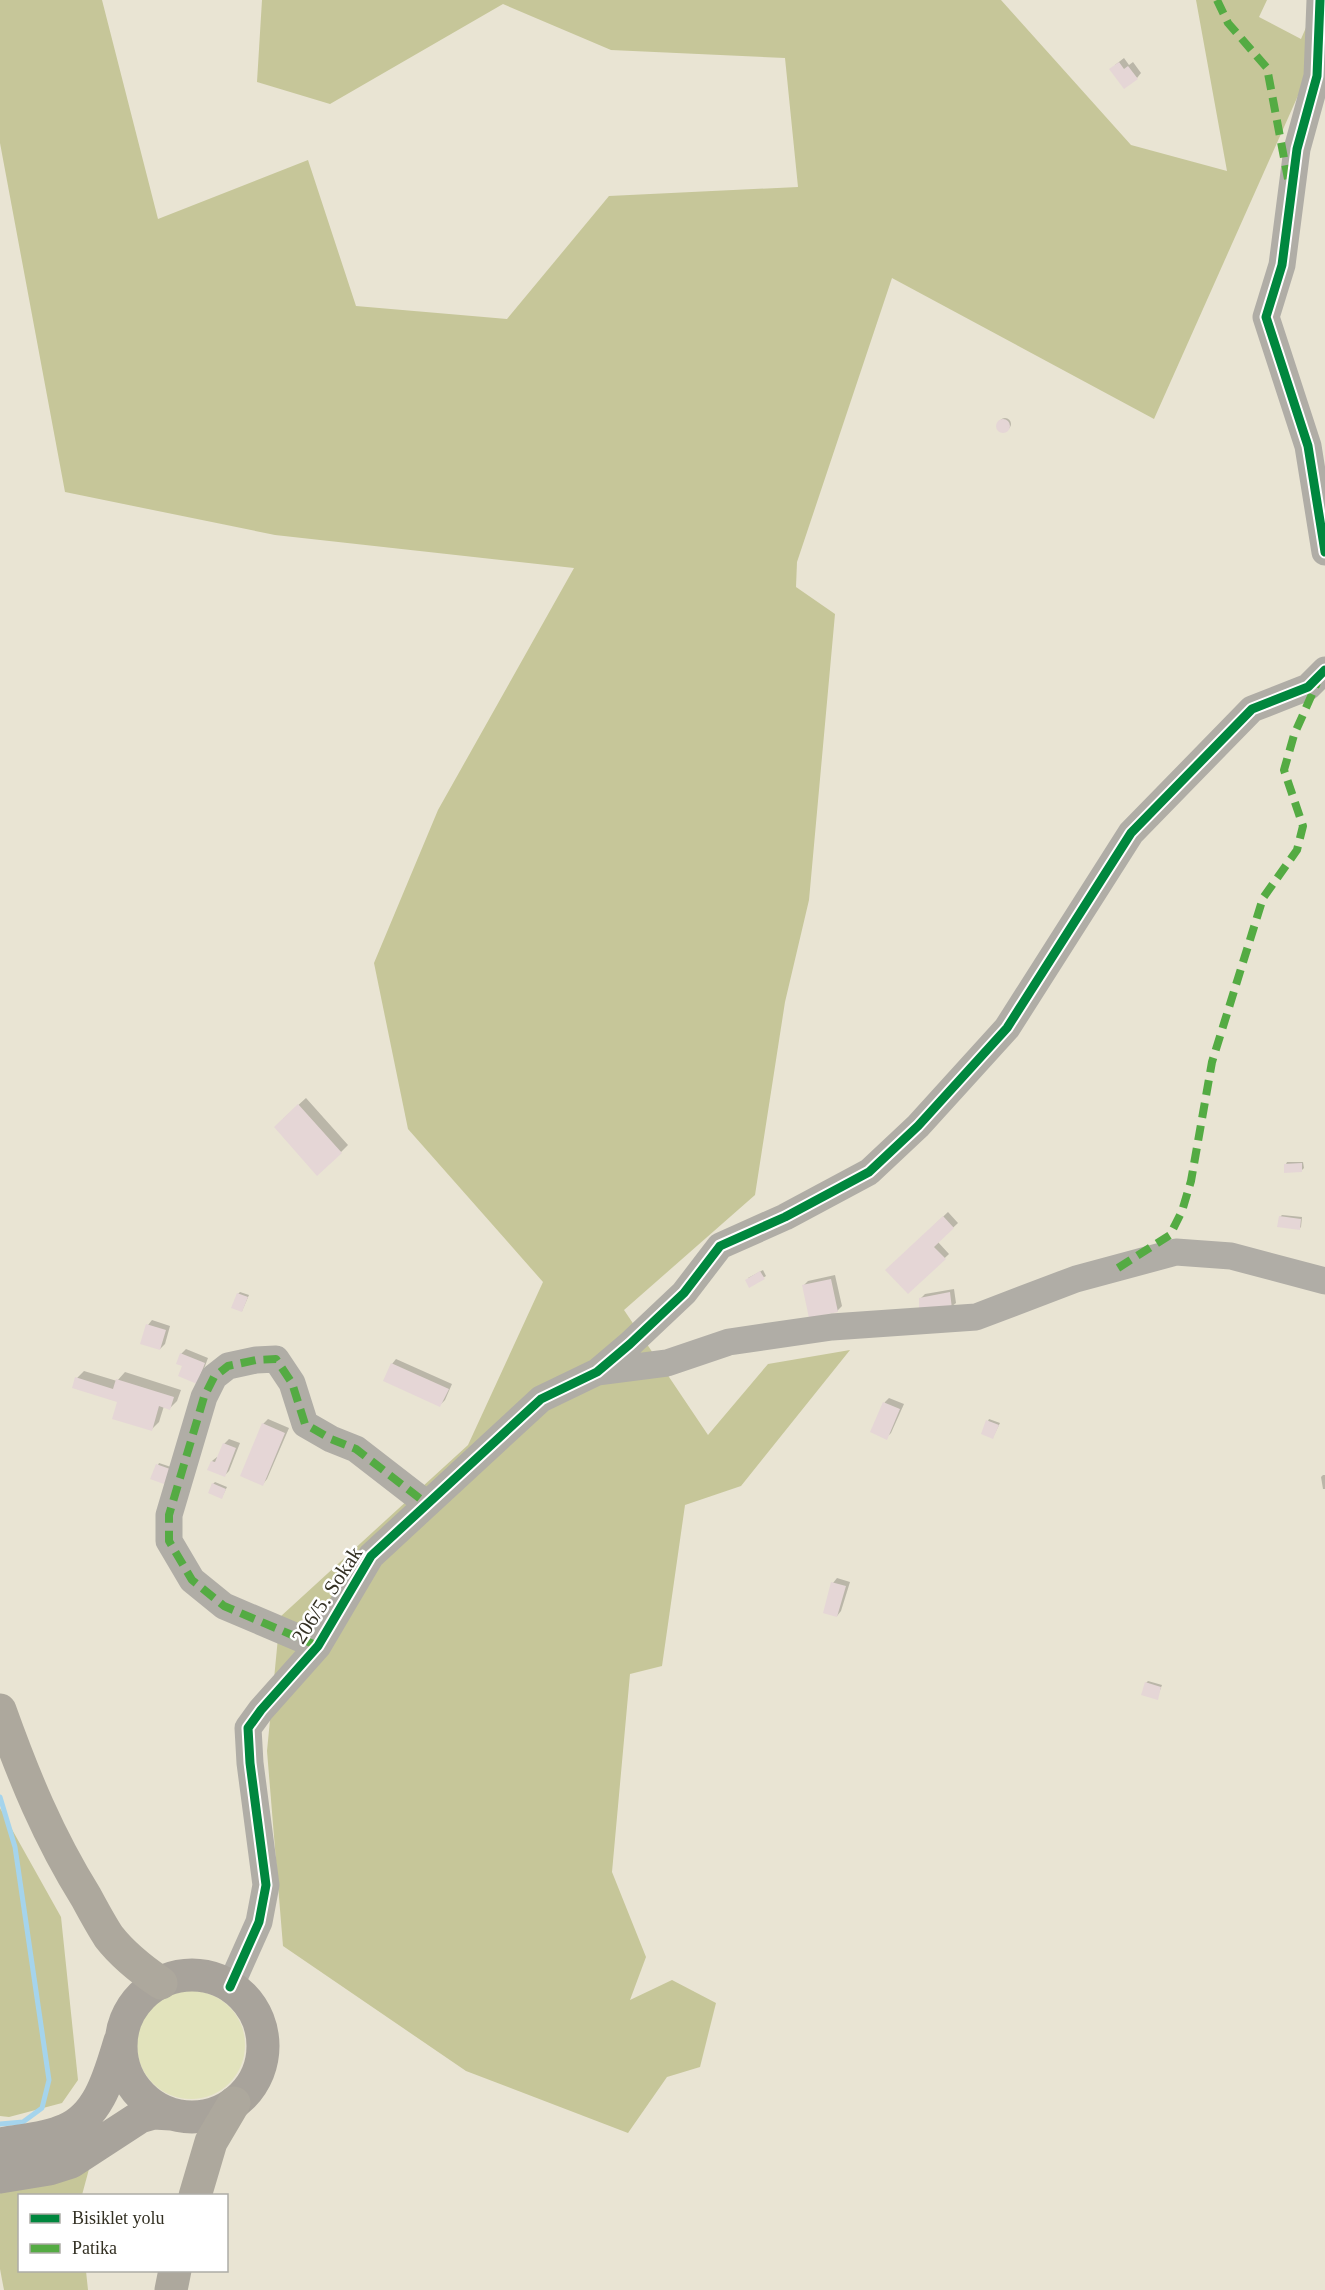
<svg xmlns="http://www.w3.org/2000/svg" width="1325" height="2290" font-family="'Times New Roman',serif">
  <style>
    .green { fill: #e2e3bc }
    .forest { fill: #c6c699 }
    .shadow { fill: #0003 }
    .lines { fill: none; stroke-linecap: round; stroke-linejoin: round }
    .stream { stroke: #a5d4ec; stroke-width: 5 }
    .building { fill: #e5d6d6 }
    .minor { stroke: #b0ada6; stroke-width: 27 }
    .major { stroke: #a8a39b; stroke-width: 33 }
    .highway { stroke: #ada89d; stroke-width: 33 }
    .quiet { stroke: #54ab43; stroke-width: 8; stroke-dasharray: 15 8; stroke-linecap: butt }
    .cycleway-casing { stroke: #fff; stroke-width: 13 }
    .cycleway { stroke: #00873e; stroke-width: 9 }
    .labels { text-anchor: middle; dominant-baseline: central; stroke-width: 5; stroke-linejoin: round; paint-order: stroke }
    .street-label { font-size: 21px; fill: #333023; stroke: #fff }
  </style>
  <rect width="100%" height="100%" fill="#e9e4d3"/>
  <path class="green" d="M137 2045a54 54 0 1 1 108 0a54 54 0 1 1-108 0Z"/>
  <path class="forest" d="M0,0h102l56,219 150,-59 48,146 151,13 102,-123 189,-9 -13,-129 -174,-8 -108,-46 -173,100 -73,-22 5,-82h739l130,145 96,26 -31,-171h71l-8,17 42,22 17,-39 7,35 -171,384 -262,-141 -95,284 -1,25 39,27 -26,286 -24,102 -30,193 -131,115 84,125 60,-71 82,-14 -109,136 -56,19 -23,161 -32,8 -18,198 34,85 -16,43 42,-20 44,23 -16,64 -33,10 -39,56 -162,-62 -183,-125 -16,-195 13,-134 188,-172 75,-163 -135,-153 -34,-166 64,-153 136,-242 -299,-33 -210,-43 -65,-349z
    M0,1808l61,109 17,163 -16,23 -53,14 -9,-1z
    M89,2169l-7,26 -62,1v74l66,1 2,19h-84l-4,-21v-82z"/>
  <path class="shadow" d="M1124,58l5,7 4,-3 8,11 -4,5 -22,-13z
    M999 424a6 6 0 1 1 12 0a6 6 0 1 1-12 0Z
    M306,1098l42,47 -7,7 -58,-33z
    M1287,1162h16l1,6 -2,2 -16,-6z
    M948,1212l10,11 -20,19 11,12 -40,38 -22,-22z
    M1282,1215l20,2 -1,10 -2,2 -19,-12z
    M763,1270l3,6 -16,10 -2,-8z
    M835,1275l7,31 -5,5 -33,-26 4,-4z
    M954,1289l2,14 -5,4 -31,-8 5,-5z
    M240,1292l9,3 -7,16 -4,-17z
    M152,1320l18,6 -5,18 -5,5 -12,-24z
    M186,1349l22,9 -7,19 -17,-12 -3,-11z
    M396,1359l56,25 -7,16 -5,5 -48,-41z
    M84,1371l33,10 8,-9 56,18 -4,11 -7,7 -6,-2 -5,16 -8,8 -32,-29 -42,-23z
    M889,1398l15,6 -13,29 -5,5 -14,-7 13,-29z
    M268,1419l21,9 -22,51 -4,5v-60z
    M989,1419l11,4 -7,14 -5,-16z
    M229,1439l11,4 -11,28 -5,5 -12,-15 5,-4 2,1 5,-14z
    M159,1463l12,4 -7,16 -6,-18z
    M1323,1475h2v14h-2l-2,-12z
    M215,1482l12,5 -5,10 -9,-13z
    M837,1578l13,4 -9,29 -4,5 -4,-33z
    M1148,1681l14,4 -5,13 -11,-15z"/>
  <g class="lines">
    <path class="stream" d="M0,1797l15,50 34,233 -7,28 -19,14 -23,2"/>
  </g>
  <path class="building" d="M1119,62l5,7 4,-3 10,13 -14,10 -15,-20z
    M996 426a7 7 0 1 1 14 0a7 7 0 1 1-14 0Z
    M298,1104l44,49 -25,23 -43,-49z
    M1302,1163v9l-18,1v-9z
    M943,1216l11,12 -20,19 12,12 -38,35 -23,-24z
    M1279,1216l22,3 -1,11 -23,-3z
    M760,1271l5,8 -16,9 -4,-8z
    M831,1279l7,33 -29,6 -7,-33z
    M950,1292l2,17h-33v-11z
    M237,1293l11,4 -6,15 -11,-4z
    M146,1324l20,6 -6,20 -20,-6z
    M180,1353l25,10 -8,21 -19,-8 4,-10 -6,-2z
    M391,1363l58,26 -9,18 -57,-26z
    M75,1377l38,12 3,-10 58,18 -4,13 -11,-4 -7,25 -40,-12 5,-17 -45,-14z
    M883,1402l17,7 -13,31 -17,-8z
    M986,1420l13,5 -6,14 -12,-5z
    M262,1423l23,10 -22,53 -23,-10z
    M223,1443l13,5 -11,29 -18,-7 4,-9 4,1z
    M156,1464l14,5 -6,15 -14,-5z
    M212,1483l14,6 -4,10 -14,-6z
    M831,1582l15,4 -9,31 -14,-4z
    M1145,1682l16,5 -3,13 -17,-5z"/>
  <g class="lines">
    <path class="minor" d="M1320,0l-3,76 -20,73 -15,116 -16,52 42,129 17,106
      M597,1372l70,-9 62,-21 103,-15 144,-10 100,-38 100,-27 55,4 94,25
      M318,1646l-94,-40 -32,-26 -23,-39v-26l35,-118 10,-20 14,-11 28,-6 20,-1 16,24 13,41 26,15 25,10 71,55
      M230,1987l29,-65 7,-37 -16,-122 -2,-35 13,-18 57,-64 53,-90 170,-157 56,-27 33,-28 54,-51 36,-47 65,-29 84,-45 49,-46 89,-98 124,-195 121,-124 56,-22 17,-17"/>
    <path class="major" d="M121 2046a71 71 0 1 1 142 0a71 71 0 1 1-142 0Z
      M0,2144c21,-4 45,-5 65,-14 35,-14 45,-57 55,-89
      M0,2177l49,-8 22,-7 69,-45 14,-4 17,1"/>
    <path class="highway" d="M0,1710c24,67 48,126 86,187 7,13 15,28 23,40 14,18 33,33 52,46
      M195,2196l16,-54 23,-39
      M171,2290l4,-20"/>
    <path class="quiet" d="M1217,0l11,23 39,45 21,111
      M1118,1268l52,-33 12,-24 9,-30 21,-119 51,-164 34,-48 6,-24 -19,-56 10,-35 23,-52
      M318,1646l-94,-40 -32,-26 -23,-39v-26l35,-118 10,-20 14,-11 28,-6 20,-1 16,24 13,41 26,15 25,10 71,55"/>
    <defs>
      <path id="cycleway" d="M1320,0l-3,76 -20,73 -15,116 -16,52 42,129 17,106
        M230,1987l29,-65 7,-37 -16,-122 -2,-35 13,-18 57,-64 53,-90 170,-157 56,-27 33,-28 54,-51 36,-47 65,-29 84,-45 49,-46 89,-98 124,-195 121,-124 56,-22 17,-17"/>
    </defs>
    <use href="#cycleway" class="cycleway-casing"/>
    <use href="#cycleway" class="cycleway"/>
  </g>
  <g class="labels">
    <g class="street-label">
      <text transform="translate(327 1595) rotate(-57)">206/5. Sokak</text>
    </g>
  </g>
  <rect x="18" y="2194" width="210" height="78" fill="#ffffff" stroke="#adaca7" stroke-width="1.5"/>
  <rect x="30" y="2214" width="30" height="9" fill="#00873e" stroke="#adaca7" stroke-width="1.5"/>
  <text x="72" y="2224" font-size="18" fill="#333023">Bisiklet yolu</text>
  <rect x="30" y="2244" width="30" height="9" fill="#54ab43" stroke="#adaca7" stroke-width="1.5"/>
  <text x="72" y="2254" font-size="18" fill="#333023">Patika</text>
</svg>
